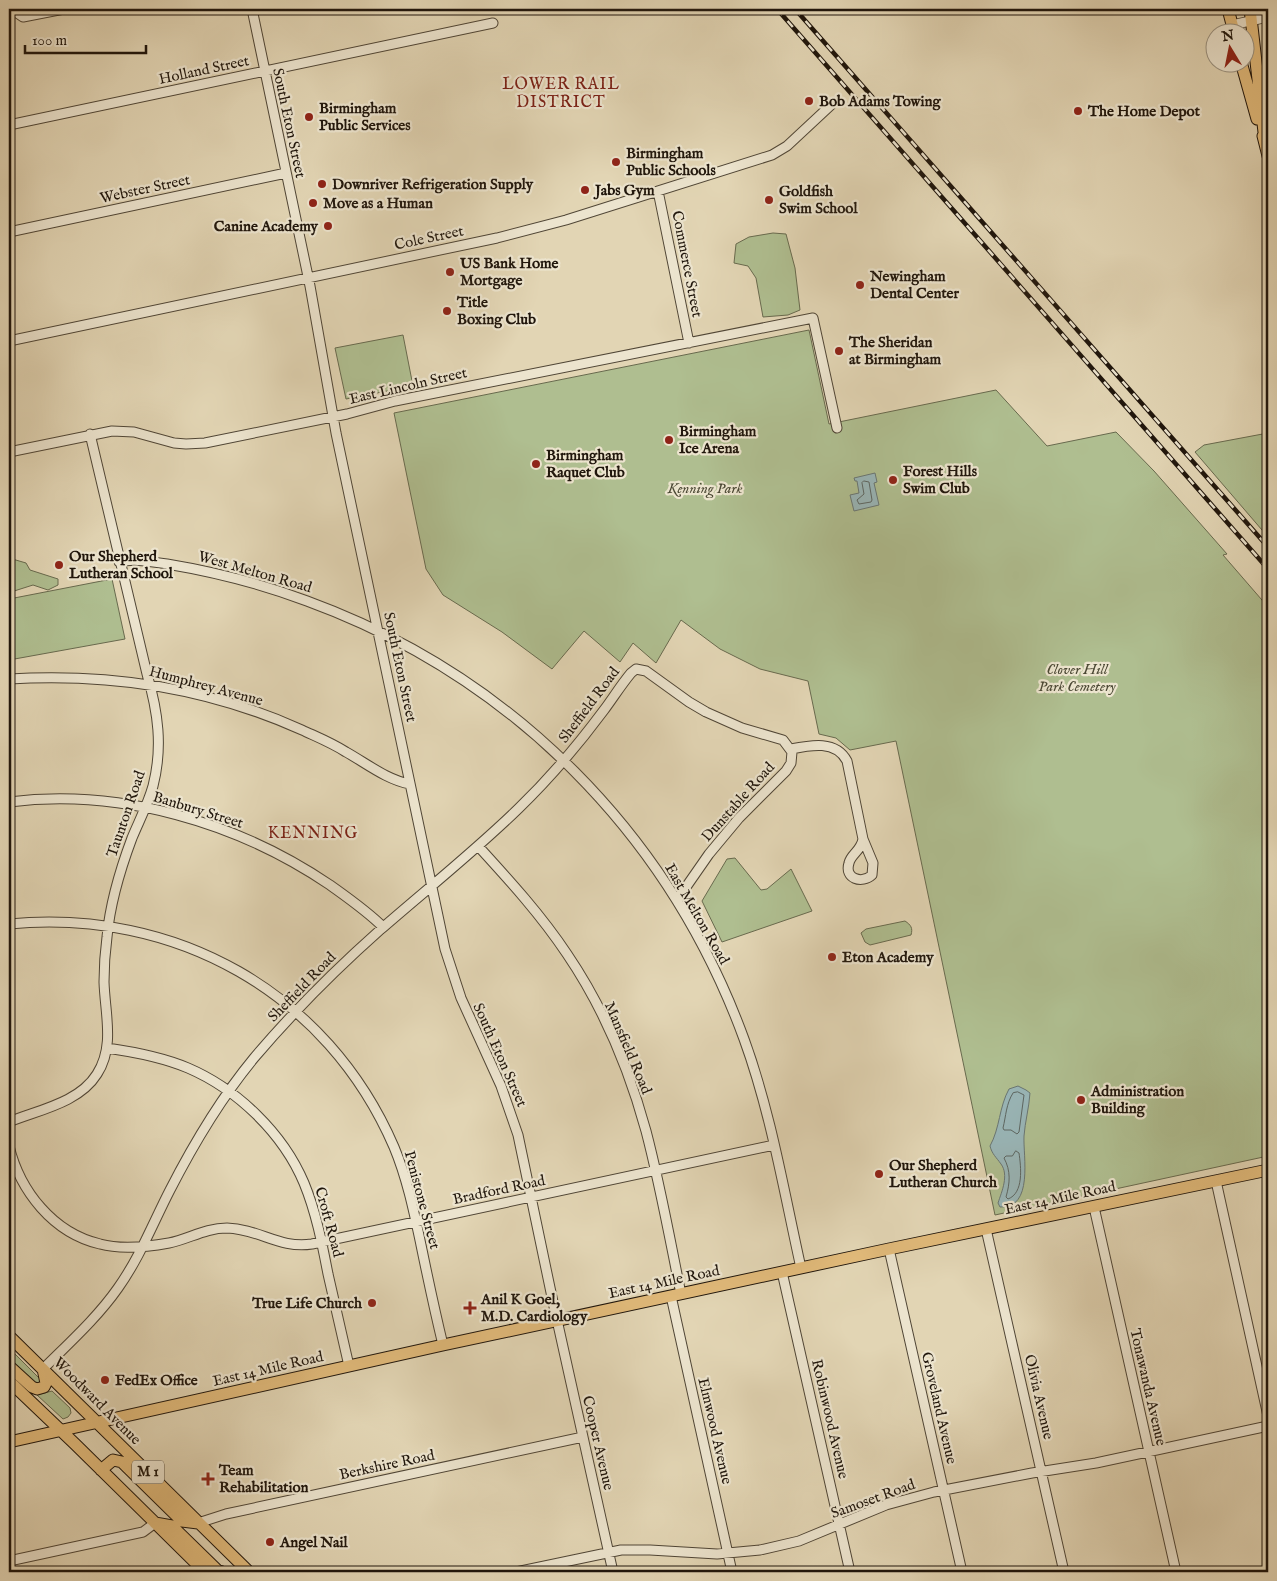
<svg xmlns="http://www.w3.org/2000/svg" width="1277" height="1581" font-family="'IM FELL English',serif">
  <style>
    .green { fill: #afbe90; stroke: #686a4e }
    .water { fill: #99b6b8; stroke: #697673 }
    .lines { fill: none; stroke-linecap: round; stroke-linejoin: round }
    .shore { stroke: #5c6662; stroke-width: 1 }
    .minor-casing { stroke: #504636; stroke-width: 11 }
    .major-casing { stroke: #20160c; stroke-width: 13 }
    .minor { stroke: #ece4ce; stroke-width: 9 }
    .major { stroke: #e1ba7a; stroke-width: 11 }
    .rail-casing { stroke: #20160c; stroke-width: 4.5 }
    .rail { stroke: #ece4ce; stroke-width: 2.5; stroke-dasharray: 8; stroke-linecap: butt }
    .poi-dot { fill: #8f2418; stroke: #ece4ce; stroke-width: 2 }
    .labels { text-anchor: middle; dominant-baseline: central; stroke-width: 4.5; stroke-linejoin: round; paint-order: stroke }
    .shield { fill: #ece4ce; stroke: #5d5446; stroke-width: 1 }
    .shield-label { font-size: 14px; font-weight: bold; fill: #20160c }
    .street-label { font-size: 15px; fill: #20160c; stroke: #ece4ce }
    .poi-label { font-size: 15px; font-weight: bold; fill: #20160c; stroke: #ece4ce; text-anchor: start }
    .park-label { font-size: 15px; font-style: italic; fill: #4b4834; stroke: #ece4ce }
    .neighbourhood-label { font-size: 16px; letter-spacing: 1px; fill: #7a1f14; stroke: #ece4ce }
  </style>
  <rect width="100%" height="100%" fill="#e2d5b4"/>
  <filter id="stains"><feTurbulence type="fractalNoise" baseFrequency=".004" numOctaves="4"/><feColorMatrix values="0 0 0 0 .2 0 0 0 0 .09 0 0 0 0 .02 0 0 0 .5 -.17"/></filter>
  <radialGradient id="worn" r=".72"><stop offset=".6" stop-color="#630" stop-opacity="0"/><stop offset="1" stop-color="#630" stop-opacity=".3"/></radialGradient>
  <path class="green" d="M773,233l13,1 9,34 5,42 -12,5 -25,2 -7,-39 -8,-12 -14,-3 2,-19 13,-7z
    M809,330l20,94 167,-34 51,56 69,-14 38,39 73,83 -4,1 45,52v549l-273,59 -99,-474 -46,9 -14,-12 -17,-4 -11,-53 -48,-12 -40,-20 -39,-29 -25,43 -23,-20 -13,19 -36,-31 -32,38 -50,-37 -59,-37 -17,-26 -32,-156z
    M403,335l10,51 -67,13 -11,-51z
    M1268,433v104l-73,-85 9,-7z
    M9,558l17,5 4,7 28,9v6l-10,5 -15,-5 -22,7 -2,2z
    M112,579l13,60 -116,21v-61z
    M735,858l26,32 6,-1 24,-20 21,42 -90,31 -20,-41 25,-42z
    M905,921c6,4 8,7 6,14l-41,10 -5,-3 -4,-9 5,-4z
    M9,1348l31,31v4l-4,2 -27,-24z
    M52,1391l18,17 1,5 -3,4 -5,2 -26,-24z"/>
  <path class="water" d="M875,473l2,9 -3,1 5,22 -25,6 -4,-16 9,-2 -2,-12h-2l-1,-3z
    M1018,1086l8,4 4,3c-1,15 -5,29 -6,43 -1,20 10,73 -24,71l-2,-4c4,-12 11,-28 3,-39 -5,-7 -9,-10 -11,-18 10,-18 9,-39 19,-57z"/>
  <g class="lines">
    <path class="shore" d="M864,481l5,1 3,18 -1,2 -12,2 -2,-4 7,-6 -2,-11z
      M1018,1092l6,3 -5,37 -2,2 -6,-4h-7l-1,-2c3,-12 3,-24 10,-35z
      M1016,1151l3,2c2,14 5,40 -11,46l-2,-2c4,-14 5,-26 -2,-39l2,-2h6z"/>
    <defs>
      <path id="minor" d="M15,9l2,4 6,4 41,-8
        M252,9l58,277 26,147 109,516 16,49 40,88 17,49 35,167 60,270
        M1232,25l36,-8
        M9,125l484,-102
        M658,191l31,152
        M9,232l277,-59
        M9,341l488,-103 69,-18 206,-65 15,-9 44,-41
        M9,452l103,-21 22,1 40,11 12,1 19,-1 142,-29 48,-13 418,-83 24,110
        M119,562c16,-4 32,0 48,2 48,8 95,20 140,37 205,75 362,233 437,438 27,74 40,153 57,229
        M9,679c101,-6 200,9 293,51 15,7 30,13 44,22 20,11 41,28 64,32
        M791,749c20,-4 45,-9 56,12l16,78c-2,12 -12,15 -14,24 -5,16 13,21 23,12l1,-12 -10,-24
        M9,802c111,-14 228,20 321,83 18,13 37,26 53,42
        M478,846c32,35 63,69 89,108 36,53 62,115 79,177 14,53 24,109 35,163
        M9,924c166,-16 318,68 385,223 13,31 20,65 27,98 7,34 14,67 22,100
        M107,1048c28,4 55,9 81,20 49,21 95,65 116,115 12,29 18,60 24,91 7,31 14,62 21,92
        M9,1122c29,-12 70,-19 88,-48 18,-28 8,-60 7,-92 0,-15 1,-30 3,-45 3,-34 13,-67 25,-99 7,-17 16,-34 21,-52 10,-39 5,-74 -6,-112l-57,-240
        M9,1146c11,45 44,87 91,98 22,6 47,3 69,-1 20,-4 36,-15 58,-15 33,1 52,21 85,16l462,-99
        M1216,1181l52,235
        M1094,1207l82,365
        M986,1229l78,343
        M889,1249l73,323
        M782,1272l68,300
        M671,1296l61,276
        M43,1369c26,-26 54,-51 75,-81 22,-31 35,-65 52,-98 24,-47 51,-92 84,-132 39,-46 81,-88 126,-128 47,-41 95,-79 139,-122 31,-30 59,-63 85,-98 9,-12 17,-25 27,-37l5,-4 10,2 43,31 17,10 36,16 41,12 9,12 -1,11 -5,8 -47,47 -30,36 -32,46
        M198,1523l28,-9 357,-77
        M9,1561l134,-29 12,-9
        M516,1572l105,-22h29l67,4 43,-4 39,-9 87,-36 48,-13 98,-19 64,-10 172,-37"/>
      <path id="major" d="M1228,9l6,23
        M1250,9l15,132
        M1241,62l16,57
        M1263,136l5,20
        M9,1336l240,236
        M9,1366l23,21 5,2 7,-2 2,-4 -3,-14
        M9,1381l66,63 130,128
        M9,1442l434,-97 446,-96 379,-79
        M101,1470l12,-10 9,2 60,59 16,2
        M155,1523l17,3 45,44 5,2"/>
    </defs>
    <use href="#minor" class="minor-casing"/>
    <use href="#major" class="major-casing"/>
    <use href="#minor" class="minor"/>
    <use href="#major" class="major"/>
    <defs>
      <path id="rail" d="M777,9l491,560
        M795,9l473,538"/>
    </defs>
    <use href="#rail" class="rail-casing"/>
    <use href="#rail" class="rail"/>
  </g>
  <g class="poi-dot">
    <circle cx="809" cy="101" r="5"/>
    <circle cx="1078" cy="111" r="5"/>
    <circle cx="309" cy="117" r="5"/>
    <circle cx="616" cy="162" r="5"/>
    <circle cx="322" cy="184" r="5"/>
    <circle cx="585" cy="190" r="5"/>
    <circle cx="769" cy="200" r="5"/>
    <circle cx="313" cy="203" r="5"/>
    <circle cx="328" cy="226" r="5"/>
    <circle cx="450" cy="272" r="5"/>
    <circle cx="860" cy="285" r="5"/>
    <circle cx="447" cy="311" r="5"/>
    <circle cx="839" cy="351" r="5"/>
    <circle cx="669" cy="440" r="5"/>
    <circle cx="536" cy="464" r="5"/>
    <circle cx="893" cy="480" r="5"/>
    <circle cx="59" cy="565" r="5"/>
    <circle cx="832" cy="957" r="5"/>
    <circle cx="1081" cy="1100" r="5"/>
    <circle cx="879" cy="1174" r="5"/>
    <circle cx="372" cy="1303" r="5"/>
    <path d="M467.5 1300.5h5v5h5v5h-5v5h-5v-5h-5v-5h5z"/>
    <circle cx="105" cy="1380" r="5"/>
    <path d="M205.5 1471.5h5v5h5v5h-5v5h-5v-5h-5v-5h5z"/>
    <circle cx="270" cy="1542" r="5"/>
  </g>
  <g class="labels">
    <rect class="shield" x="132" y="1460.5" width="32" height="23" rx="4"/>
    <g class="shield-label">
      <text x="148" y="1472">M 1</text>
    </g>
    <g class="street-label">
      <text transform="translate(204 70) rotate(-12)">Holland Street</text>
      <text transform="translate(289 123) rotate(78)">South Eton Street</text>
      <text transform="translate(145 189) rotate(-12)">Webster Street</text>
      <text transform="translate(429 238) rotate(-12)">Cole Street</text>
      <text transform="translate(687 264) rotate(79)">Commerce Street</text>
      <text transform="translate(408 386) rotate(-13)">East Lincoln Street</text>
      <text transform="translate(255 572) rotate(16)">West Melton Road</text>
      <text transform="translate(400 667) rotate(78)">South Eton Street</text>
      <text transform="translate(206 686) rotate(15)">Humphrey Avenue</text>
      <text transform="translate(589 705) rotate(-53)">Sheffield Road</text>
      <text transform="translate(738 802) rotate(-48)">Dunstable Road</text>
      <text transform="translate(198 810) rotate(17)">Banbury Street</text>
      <text transform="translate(126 814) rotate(-71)">Taunton Road</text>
      <text transform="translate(697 914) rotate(60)">East Melton Road</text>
      <text transform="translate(302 987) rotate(-46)">Sheffield Road</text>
      <text transform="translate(628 1048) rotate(67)">Mansfield Road</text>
      <text transform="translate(500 1055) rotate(66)">South Eton Street</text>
      <text transform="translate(499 1190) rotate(-12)">Bradford Road</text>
      <text transform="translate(1060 1198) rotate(-12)">East 14 Mile Road</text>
      <text transform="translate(422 1200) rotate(75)">Penistone Street</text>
      <text transform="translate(329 1222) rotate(75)">Croft Road</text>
      <text transform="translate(664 1282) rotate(-12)">East 14 Mile Road</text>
      <text transform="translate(268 1369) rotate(-13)">East 14 Mile Road</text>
      <text transform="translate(1148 1387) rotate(77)">Tonawanda Avenue</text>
      <text transform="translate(1039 1397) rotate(77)">Olivia Avenue</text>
      <text transform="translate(97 1401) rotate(45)">Woodward Avenue</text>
      <text transform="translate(939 1408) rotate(77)">Groveland Avenue</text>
      <text transform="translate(830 1419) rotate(77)">Robinwood Avenue</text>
      <text transform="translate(715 1431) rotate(77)">Elmwood Avenue</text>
      <text transform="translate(598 1443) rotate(77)">Cooper Avenue</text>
      <text transform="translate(387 1465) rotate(-12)">Berkshire Road</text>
      <text transform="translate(873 1499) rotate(-20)">Samoset Road</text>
    </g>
    <g class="poi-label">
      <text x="819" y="101">Bob Adams Towing</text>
      <text x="319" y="108">Birmingham<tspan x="319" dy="17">Public Services</tspan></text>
      <text x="1088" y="111">The Home Depot</text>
      <text x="626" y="153">Birmingham<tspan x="626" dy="17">Public Schools</tspan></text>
      <text x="332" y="184">Downriver Refrigeration Supply</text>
      <text x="595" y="190">Jabs Gym</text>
      <text x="779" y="191">Goldfish<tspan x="779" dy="17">Swim School</tspan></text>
      <text x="323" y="203">Move as a Human</text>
      <text x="318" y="226" text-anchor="end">Canine Academy</text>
      <text x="460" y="263">US Bank Home<tspan x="460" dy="17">Mortgage</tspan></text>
      <text x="870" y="276">Newingham<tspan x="870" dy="17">Dental Center</tspan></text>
      <text x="457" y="302">Title<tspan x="457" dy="17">Boxing Club</tspan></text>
      <text x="849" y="342">The Sheridan<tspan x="849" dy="17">at Birmingham</tspan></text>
      <text x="679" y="431">Birmingham<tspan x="679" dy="17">Ice Arena</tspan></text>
      <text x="546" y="455">Birmingham<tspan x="546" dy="17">Raquet Club</tspan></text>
      <text x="903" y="471">Forest Hills<tspan x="903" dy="17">Swim Club</tspan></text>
      <text x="69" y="556">Our Shepherd<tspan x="69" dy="17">Lutheran School</tspan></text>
      <text x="842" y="957">Eton Academy</text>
      <text x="1091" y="1091">Administration<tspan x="1091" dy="17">Building</tspan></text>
      <text x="889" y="1165">Our Shepherd<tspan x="889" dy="17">Lutheran Church</tspan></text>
      <text x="481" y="1299">Anil K Goel,<tspan x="481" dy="17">M.D. Cardiology</tspan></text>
      <text x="362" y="1303" text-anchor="end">True Life Church</text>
      <text x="115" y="1380">FedEx Office</text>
      <text x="219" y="1470">Team<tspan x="219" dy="17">Rehabilitation</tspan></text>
      <text x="280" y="1542">Angel Nail</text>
    </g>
    <g class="park-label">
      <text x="705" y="488">Kenning Park</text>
      <text x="1077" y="669">Clover Hill<tspan x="1077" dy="17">Park Cemetery</tspan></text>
    </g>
    <g class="neighbourhood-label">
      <text x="561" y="85">LOWER RAIL<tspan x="561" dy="18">DISTRICT</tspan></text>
      <text x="313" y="834">KENNING</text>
    </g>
  </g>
  <rect width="1277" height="1581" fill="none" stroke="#e2d5b4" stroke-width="30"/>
  <rect x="10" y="10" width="1257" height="1561" fill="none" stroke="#20160c" stroke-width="2.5"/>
  <rect x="15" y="15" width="1247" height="1551" fill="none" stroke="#20160c"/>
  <g transform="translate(1230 48) rotate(350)"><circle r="24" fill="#ece4ce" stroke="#9a9280"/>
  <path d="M0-4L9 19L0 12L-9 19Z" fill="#8f2418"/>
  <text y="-8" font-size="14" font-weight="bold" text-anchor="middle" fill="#20160c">N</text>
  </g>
  <path d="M25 45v8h121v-8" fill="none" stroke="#20160c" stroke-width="2.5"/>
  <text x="32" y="45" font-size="15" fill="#20160c" stroke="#ece4ce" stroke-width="4" paint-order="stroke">100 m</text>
  <rect width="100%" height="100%" filter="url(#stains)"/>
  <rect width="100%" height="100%" fill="url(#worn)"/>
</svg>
